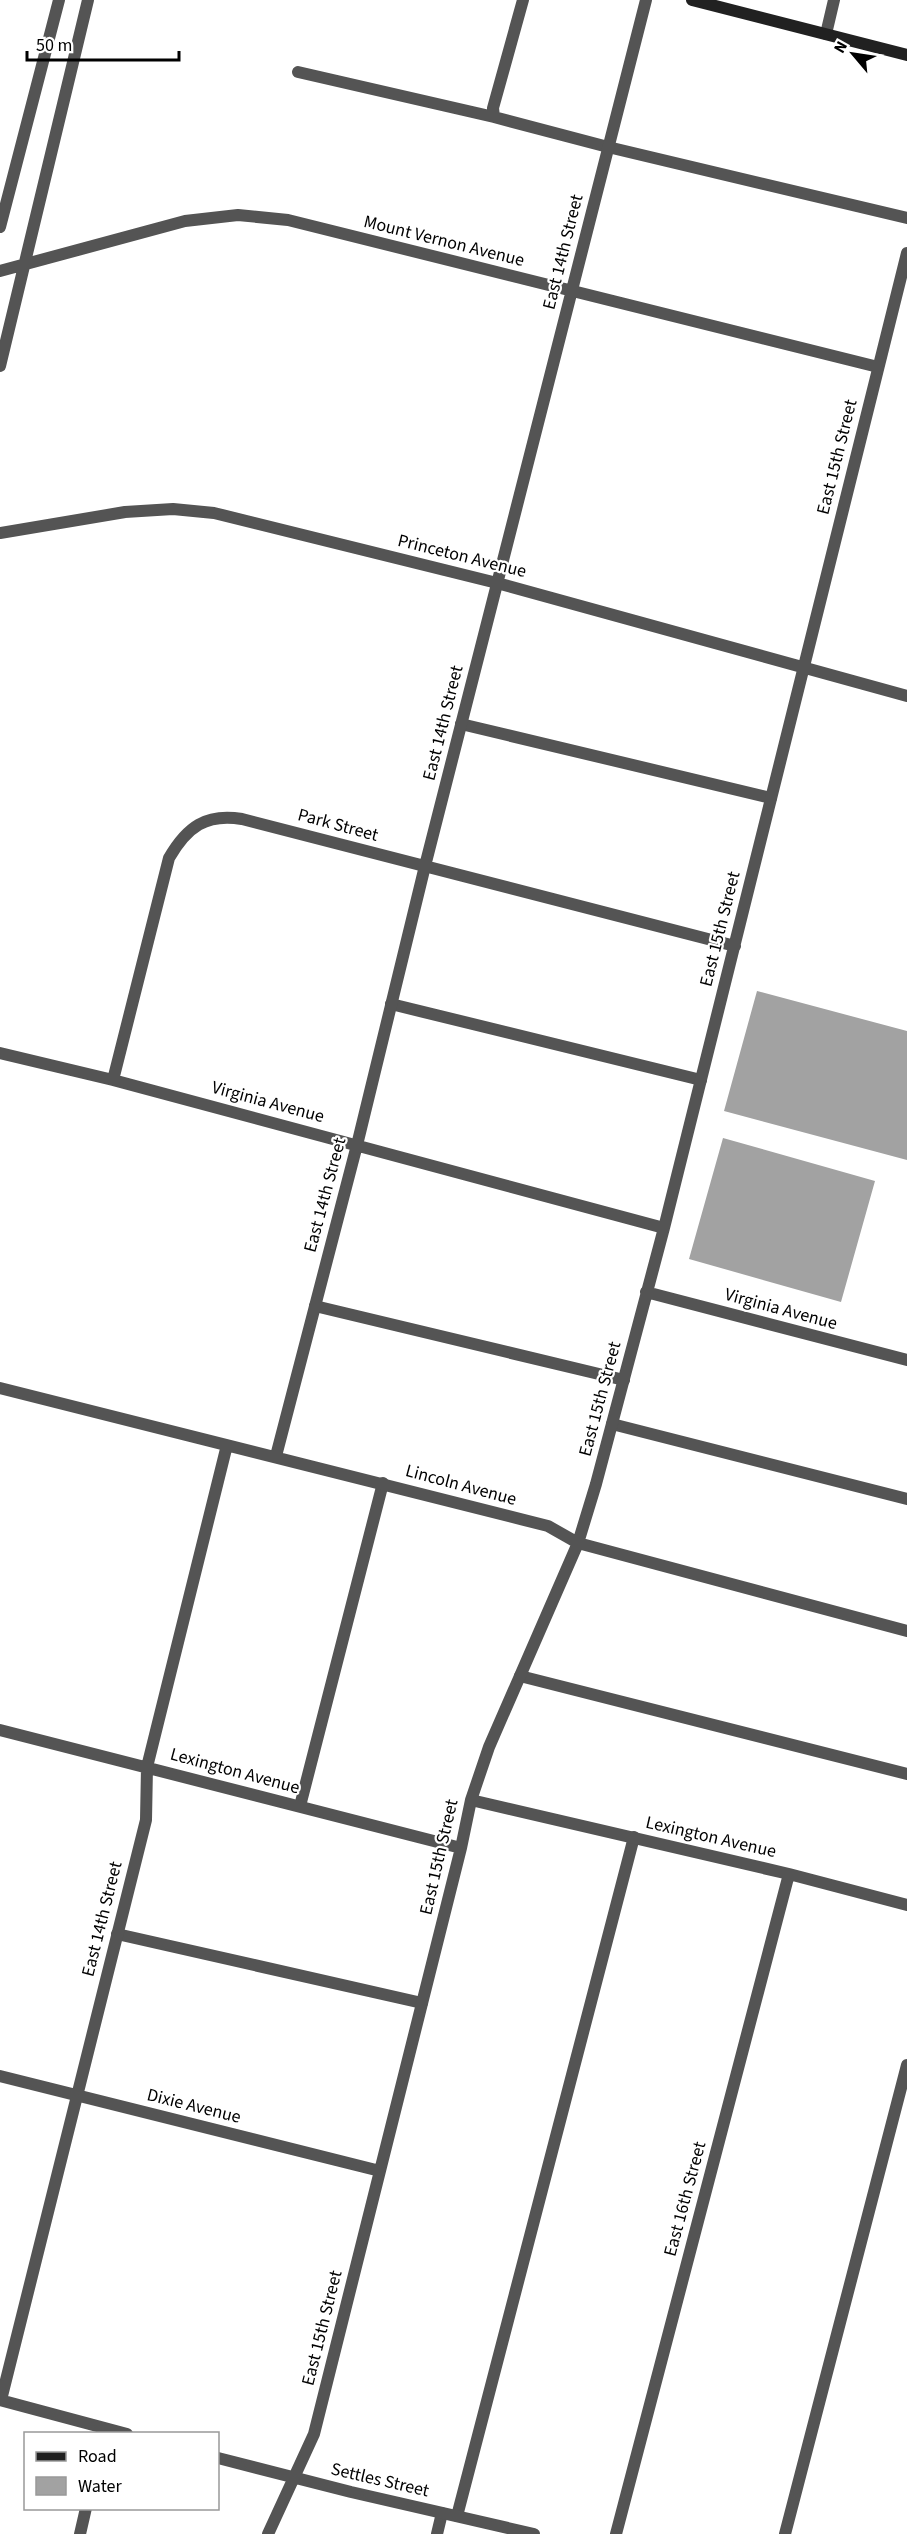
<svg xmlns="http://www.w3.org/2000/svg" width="907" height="2534" font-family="'Source Sans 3',sans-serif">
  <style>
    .water { fill: #a2a2a2 }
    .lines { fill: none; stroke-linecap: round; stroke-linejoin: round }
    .lane { stroke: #545454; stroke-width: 12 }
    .street { stroke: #545454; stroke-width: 12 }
    .secondary { stroke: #212121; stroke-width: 12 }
    .labels { text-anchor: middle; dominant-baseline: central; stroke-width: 4.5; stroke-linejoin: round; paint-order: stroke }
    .street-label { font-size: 18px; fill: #000; stroke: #fff }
  </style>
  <rect width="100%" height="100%" fill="#fff"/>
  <path class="water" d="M757,991l150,40v129l-183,-49z
    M723,1138l152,43 -34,121 -152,-43z"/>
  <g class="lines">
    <path class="lane" d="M523,0l-30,108 1,9 114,30 299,71
      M298,72l196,45
      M461,724l310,74
      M391,1004l310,76
      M315,1306l309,74
      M612,1424l295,75
      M520,1676l387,98
      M300,1806l83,-323
      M117,1934l305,69
      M457,2516l177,-679
      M80,2534l6,-26
      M437,2534l5,-21
      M785,2534l122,-469"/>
    <path class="street" d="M826,34l8,-34
      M0,227l59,-227
      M0,271l185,-50 53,-6 50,5 590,147
      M0,366l88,-366
      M0,533l125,-21 48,-3 41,4 283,70 410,113
      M0,1053l113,27 551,148
      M113,1080l56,-222c18,-31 37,-45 73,-39l493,127
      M646,1292l261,68
      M0,1388l548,138 30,17 329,88
      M276,1456l81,-311 68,-279 221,-866
      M0,1730l461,118
      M471,1800l318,74 118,31
      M0,2076l380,95
      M0,2400l127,34
      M1,2400l145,-580 1,-53 80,-322
      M218,2458l133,34 183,42
      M268,2534l46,-100 147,-586 10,-48 18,-53 89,-204 18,-59 68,-256 243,-975
      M616,2534l173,-660"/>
    <path class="secondary" d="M692,0l215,55"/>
  </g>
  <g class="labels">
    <g class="street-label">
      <text transform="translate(444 241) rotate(14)">Mount Vernon Avenue</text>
      <text transform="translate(563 252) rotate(-76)">East 14th Street</text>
      <text transform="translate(837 457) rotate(-76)">East 15th Street</text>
      <text transform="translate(462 556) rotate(14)">Princeton Avenue</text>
      <text transform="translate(443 723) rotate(-76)">East 14th Street</text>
      <text transform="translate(338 825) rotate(15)">Park Street</text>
      <text transform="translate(720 929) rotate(-76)">East 15th Street</text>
      <text transform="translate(268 1102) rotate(15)">Virginia Avenue</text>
      <text transform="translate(325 1195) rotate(-75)">East 14th Street</text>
      <text transform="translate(781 1309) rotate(15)">Virginia Avenue</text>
      <text transform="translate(600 1399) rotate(-75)">East 15th Street</text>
      <text transform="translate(461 1485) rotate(15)">Lincoln Avenue</text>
      <text transform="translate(235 1771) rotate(15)">Lexington Avenue</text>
      <text transform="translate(711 1837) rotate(13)">Lexington Avenue</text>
      <text transform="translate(439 1857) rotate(-77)">East 15th Street</text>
      <text transform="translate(102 1919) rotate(-76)">East 14th Street</text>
      <text transform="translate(194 2106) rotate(14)">Dixie Avenue</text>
      <text transform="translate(685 2199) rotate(-75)">East 16th Street</text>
      <text transform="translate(322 2328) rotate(-76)">East 15th Street</text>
      <text transform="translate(380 2480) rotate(13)">Settles Street</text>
    </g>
  </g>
  <rect x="24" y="2432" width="195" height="78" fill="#ffffff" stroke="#999999" stroke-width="1.5"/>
  <rect x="36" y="2452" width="30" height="9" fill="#212121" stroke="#999999" stroke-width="1.5"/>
  <text x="78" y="2462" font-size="18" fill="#000000">Road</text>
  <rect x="36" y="2477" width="30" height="18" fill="#a2a2a2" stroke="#999999" stroke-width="1.5"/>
  <text x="78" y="2492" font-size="18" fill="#000000">Water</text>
  <g transform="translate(853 54) rotate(299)" stroke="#ffffff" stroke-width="4.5" paint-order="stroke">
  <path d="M0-4.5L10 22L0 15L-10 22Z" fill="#000000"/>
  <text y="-9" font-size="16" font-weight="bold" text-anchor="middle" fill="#000000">N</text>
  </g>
  <path d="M27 51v9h152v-9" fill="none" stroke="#000000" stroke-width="3"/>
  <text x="36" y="51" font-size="18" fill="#000000" stroke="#ffffff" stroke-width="4.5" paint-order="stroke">50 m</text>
</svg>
